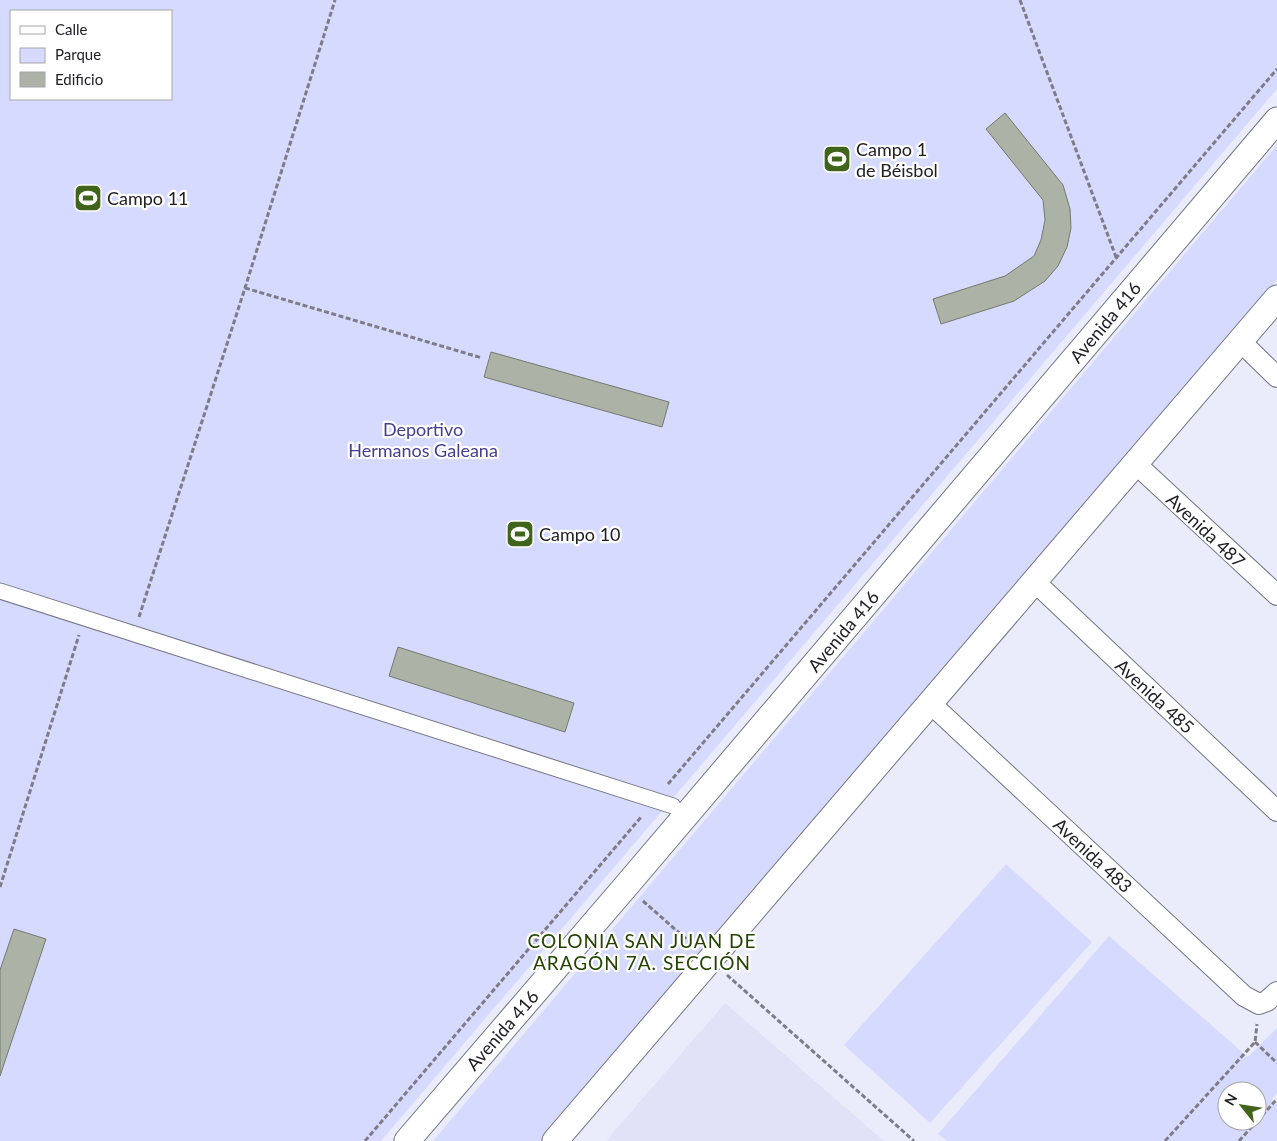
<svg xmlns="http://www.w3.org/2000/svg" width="1277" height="1141" font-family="Lato,sans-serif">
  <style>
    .built { fill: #e0e2f8 }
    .green { fill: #d6dafe; fill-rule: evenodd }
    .building { fill: #acb3a6; stroke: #737a6e }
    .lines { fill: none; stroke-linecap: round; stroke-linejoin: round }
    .pedestrian-casing { stroke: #747582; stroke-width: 17 }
    .minor-casing { stroke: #747582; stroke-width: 22 }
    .tertiary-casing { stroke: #747582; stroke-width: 27 }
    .path { stroke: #7d7d87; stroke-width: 3; stroke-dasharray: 5 2.5; stroke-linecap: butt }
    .pedestrian { stroke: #fff; stroke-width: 15 }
    .minor { stroke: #fff; stroke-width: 20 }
    .tertiary { stroke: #fff; stroke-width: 25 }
    .labels { text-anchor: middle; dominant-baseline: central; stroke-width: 4.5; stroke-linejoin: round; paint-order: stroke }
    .poi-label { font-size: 18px; fill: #202025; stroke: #fff; text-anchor: start }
    .street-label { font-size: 18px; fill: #202025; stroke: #fff }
    .park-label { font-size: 18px; fill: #423e93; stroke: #fff }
    .neighbourhood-label { font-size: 19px; letter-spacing: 1px; fill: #244400; stroke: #fff }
  </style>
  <rect width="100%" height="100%" fill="#ebecfb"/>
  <path class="built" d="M725,1003l159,138h-278z"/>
  <path class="green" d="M0,0h1277v89l-896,1052h-381zM11,11h160v88h-160z
    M1277,145v135l-732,861h-112z
    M1006,864l86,78 -162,181 -86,-78z
    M1109,936l139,121 29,-29v65l-6,7 6,5v36h-330l-9,-7zM1227,1091h30v30h-30z"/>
  <path class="building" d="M1005,113l58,72 7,24 1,19 -4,19 -9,19 -13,15 -31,20 -73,23 -8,-25 72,-23 29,-20 7,-16 4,-20 -2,-20 -57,-71z
    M491,352l178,50 -7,25 -178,-50z
    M398,647l176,56 -9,29 -176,-56z
    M14,929l32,10 -46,137v-106z"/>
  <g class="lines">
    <defs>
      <path id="pedestrian" d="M0,591l673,215"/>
      <path id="minor" d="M1240,341l37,36
        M1136,464l141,131
        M1034,581l243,230
        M930,703l314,293 15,8 8,-3 10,-9"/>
      <path id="tertiary" d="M407,1141l219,-255 651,-766
        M555,1141l722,-843"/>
    </defs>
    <use href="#pedestrian" class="pedestrian-casing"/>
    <use href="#minor" class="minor-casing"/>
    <use href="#tertiary" class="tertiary-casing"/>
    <path class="path" d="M1020,0l96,257
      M245,288l237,70
      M139,617l106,-329 90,-288
      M668,784l609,-715
      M0,887l79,-252
      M643,901l50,44
      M727,975l187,166
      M1255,1042l22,21
      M1257,1121l20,-22
      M365,1141l277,-325
      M1165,1141l90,-99 2,-18
      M1239,1141l18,-20"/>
    <use href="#pedestrian" class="pedestrian"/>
    <use href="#minor" class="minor"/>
    <use href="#tertiary" class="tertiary"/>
  </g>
  <defs>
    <symbol id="stadium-square" viewBox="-11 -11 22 22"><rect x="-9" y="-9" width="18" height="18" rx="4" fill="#40641c" stroke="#fff"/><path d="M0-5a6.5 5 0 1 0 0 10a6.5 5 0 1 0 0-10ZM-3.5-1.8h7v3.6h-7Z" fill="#fff"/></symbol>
  </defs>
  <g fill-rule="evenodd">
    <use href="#stadium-square" x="821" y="143" width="32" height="32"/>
    <use href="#stadium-square" x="72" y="182" width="32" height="32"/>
    <use href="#stadium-square" x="504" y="518" width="32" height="32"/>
  </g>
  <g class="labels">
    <g class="poi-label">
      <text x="856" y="149">Campo 1<tspan x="856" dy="21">de Béisbol</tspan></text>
      <text x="107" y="198">Campo 11</text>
      <text x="539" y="534">Campo 10</text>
    </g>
    <g class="street-label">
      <text transform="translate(1105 322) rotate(-50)">Avenida 416</text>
      <text transform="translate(1206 530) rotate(43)">Avenida 487</text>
      <text transform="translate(843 631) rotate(-50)">Avenida 416</text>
      <text transform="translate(1155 696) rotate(43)">Avenida 485</text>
      <text transform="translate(1093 855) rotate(43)">Avenida 483</text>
      <text transform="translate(502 1030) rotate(-49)">Avenida 416</text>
    </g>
    <g class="park-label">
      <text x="423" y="429">Deportivo<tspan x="423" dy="21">Hermanos Galeana</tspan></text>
    </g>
    <g class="neighbourhood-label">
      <text x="642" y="940">COLONIA SAN JUAN DE<tspan x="642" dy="22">ARAGÓN 7A. SECCIÓN</tspan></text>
    </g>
  </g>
  <rect x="10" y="10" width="162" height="90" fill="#ffffff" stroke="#a6a6a8"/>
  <rect x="20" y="26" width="25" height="8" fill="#ffffff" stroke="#a6a6a8"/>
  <text x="55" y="35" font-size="15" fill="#202025">Calle</text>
  <rect x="20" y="48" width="25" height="15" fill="#d6dafe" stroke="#a6a6a8"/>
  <text x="55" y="60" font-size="15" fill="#202025">Parque</text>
  <rect x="20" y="72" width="25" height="15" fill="#acb3a6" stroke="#a6a6a8"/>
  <text x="55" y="85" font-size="15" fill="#202025">Edificio</text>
  <g transform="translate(1242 1106) rotate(300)"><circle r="24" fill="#ffffff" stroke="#a6a6a8"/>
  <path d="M0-4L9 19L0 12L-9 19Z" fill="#40641c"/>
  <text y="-8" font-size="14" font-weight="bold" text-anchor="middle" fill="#202025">N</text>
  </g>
</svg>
